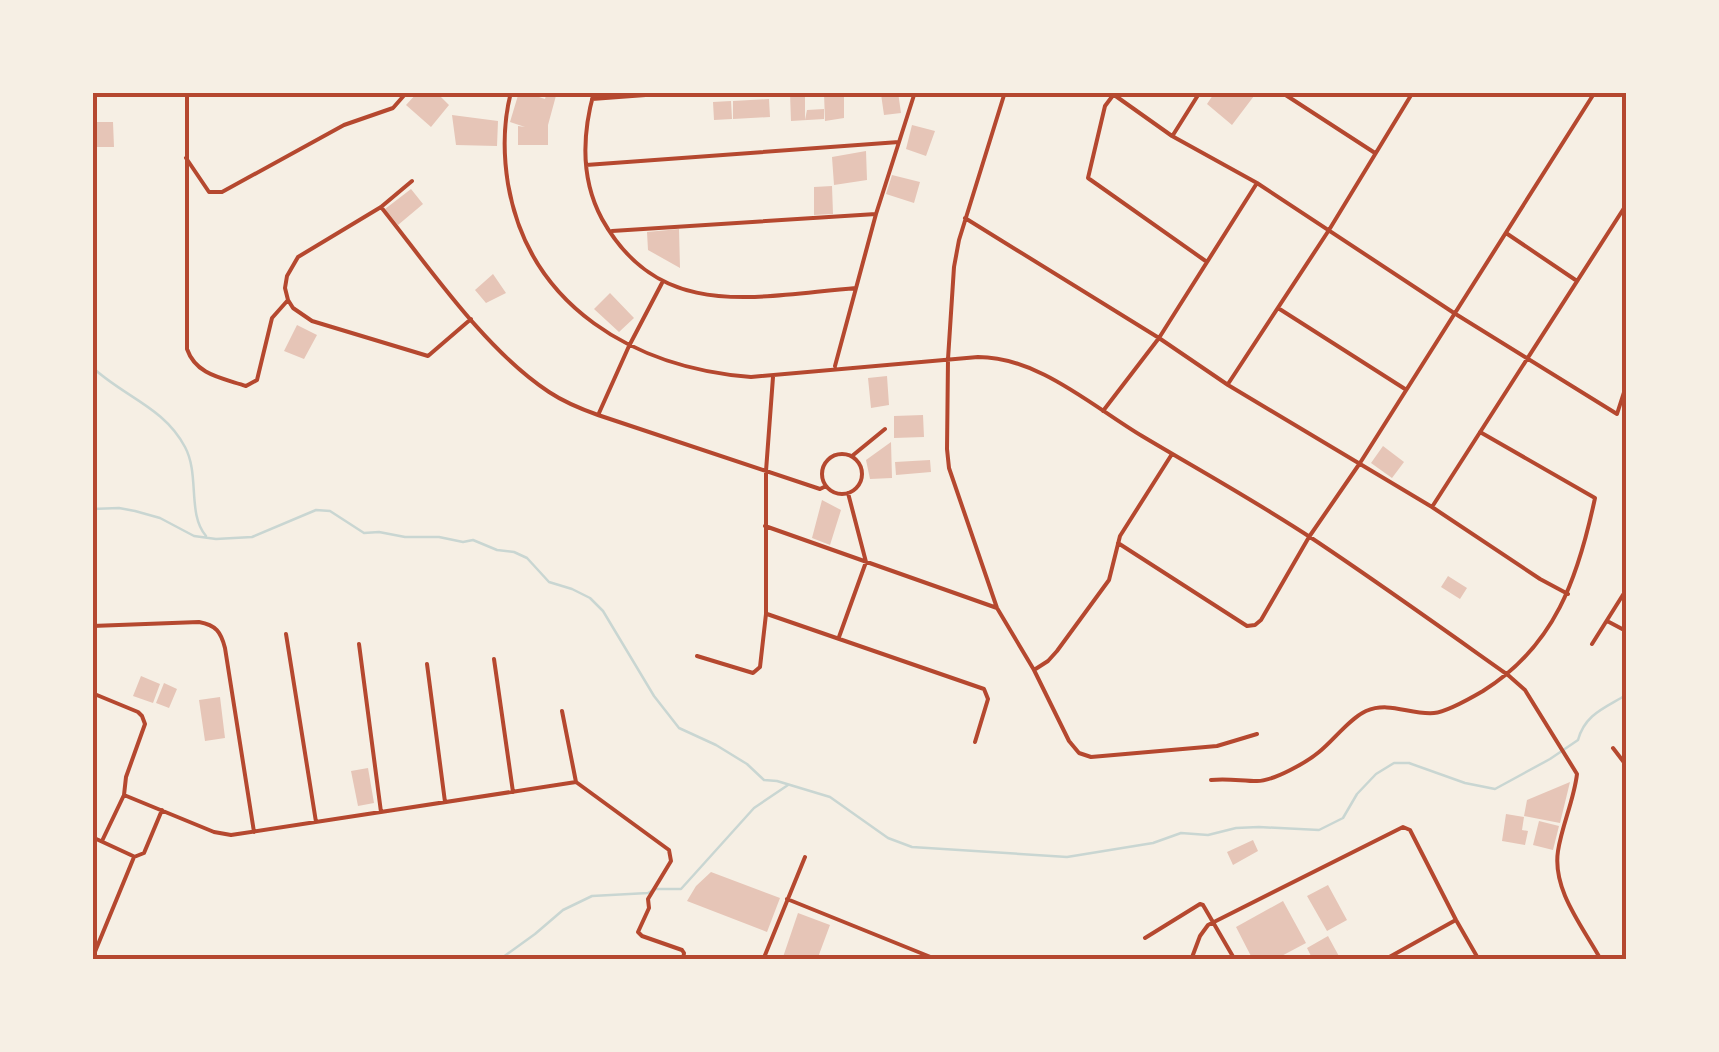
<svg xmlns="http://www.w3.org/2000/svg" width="1719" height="1052" font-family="'Work Sans',sans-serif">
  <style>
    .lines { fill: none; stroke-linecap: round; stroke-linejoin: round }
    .stream { stroke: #c9d6d2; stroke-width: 2.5 }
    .building { fill: #e6c5b7 }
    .minor { stroke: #b5482f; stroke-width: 4 }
    .tertiary { stroke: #b5482f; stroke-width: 5 }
    .neatline { fill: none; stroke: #b5482f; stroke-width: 4 }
  </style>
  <rect width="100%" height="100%" fill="#f6efe4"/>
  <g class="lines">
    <path class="stream" d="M92,367c32,30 72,40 93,80 15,28 2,67 21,89
      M92,509l27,-1 16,3 25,7 34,18 22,3 36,-2 64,-27 14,1 34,22 15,-1 26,5h34l24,5 10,-2 24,10 17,2 13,6 22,24 23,7 18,9 13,13 51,85 25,32 37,17 31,19 17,16 13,1 53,16 58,41 24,9 155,10 86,-14 28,-10 27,2 28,-7 23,-1 60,3 24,-12 14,-24 19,-20 18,-11h15l56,20 30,6 55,-30 28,-19c7,-26 27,-32 48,-45
      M499,960l36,-26 28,-24 29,-14 56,-3 7,-4h26l73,-81 34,-23"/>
  </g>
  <path class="building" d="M418,92h18l13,13 -18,22 -25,-22z
    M519,92h22l-2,5 6,2 2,-7h10l-9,33v20h-30v-19l7,1 -15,-5z
    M805,92v28l2,-10 17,-1v10l-33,2 -1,-28z
    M844,92v26l-19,3 -1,-28z
    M898,92l3,21 -17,2 -3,-21z
    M1215,92h42l-25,33 -25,-21z
    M769,99l1,18 -37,2v-18z
    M731,101l1,18 -18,1 -1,-18z
    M452,115l46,6 -1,25 -41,-1z
    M92,122h21l1,25h-22z
    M912,125l23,6 -9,25 -20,-7z
    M866,151l1,29 -33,5 -2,-28z
    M892,175l28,7 -6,21 -28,-9z
    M832,186l1,28 -19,1v-28z
    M411,189l12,15 -25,21 -13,-16z
    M679,229l1,39 -32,-18 -1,-18z
    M493,274l13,19 -20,10 -11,-13z
    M610,293l24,25 -15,14 -25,-23z
    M297,325l20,10 -13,24 -20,-8z
    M887,376l2,29 -18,3 -3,-30z
    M923,415l1,22 -30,1v-22z
    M891,442l1,36 -22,1 -4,-19z
    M1383,446l21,16 -12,16 -21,-15z
    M930,460l1,12 -35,3 -1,-13z
    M822,500l19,10 -11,35 -18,-7z
    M1448,576l19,12 -7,11 -19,-12z
    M141,676l19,8 -7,19 -20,-7z
    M164,683l13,6 -8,19 -13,-5z
    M220,697l5,41 -20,3 -6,-41z
    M368,768l6,35 -16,3 -7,-35z
    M1570,782l-10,41 -36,-7 3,-16z
    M1506,814l18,3 -2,13 6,1 -3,14 -23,-4z
    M1539,821l20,5 -6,24 -20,-5z
    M1253,840l5,11 -25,14 -6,-13z
    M711,872l69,26 -13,34 -80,-31 9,-15z
    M1328,885l19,35 -20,11 -20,-35z
    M1283,901l23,42 -32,17h-21l-17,-33z
    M798,913l32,12 -13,35h-35z
    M1328,936l13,24h-28l-6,-12z"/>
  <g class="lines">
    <path class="minor" d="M187,92v257c9,26 35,29 59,37l11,-6 15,-62 16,-18
      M511,92c-8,31 -8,61 -3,92 21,123 127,184 243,193l227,-20c60,0 114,49 164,79 57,34 115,66 171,103 66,44 130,90 195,136l17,15 52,84c-3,26 -15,51 -19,77 -6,39 25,76 43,109
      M594,92c-12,43 -13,88 8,127 58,104 155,77 254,69
      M1005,92l-46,148 -5,27 -6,92 -1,90 2,19 48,140 37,62 35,71 10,12 12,4 126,-11 40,-12
      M1110,92l62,44 85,47 197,130 163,101 9,-28
      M1281,92l94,61
      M1114,94l-9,12 -17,72 119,84
      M592,99l94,-7
      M1173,135l27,-43
      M186,158l23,34h13l122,-67 49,-17 14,-16
      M586,165l313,-23
      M412,181l-31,26 -83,50 -11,19 -2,12 3,12 5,8 19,13 116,35 43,-37
      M381,207c48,60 104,143 168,185 15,10 32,17 49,23l222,74 6,-3
      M965,218l194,120 69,47 204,122 108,72 28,15
      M612,231l264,-17
      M1506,233l71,48
      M1278,308l127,81
      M835,366l41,-152 39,-122
      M1228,384l101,-154 84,-138
      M1103,411l56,-73 98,-155
      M599,413l30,-67 33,-63
      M822 474a20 20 0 1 1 40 0a20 20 0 1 1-40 0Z
      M852,456l33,-27
      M1432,507l194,-302
      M765,526l232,82
      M1118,543l129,83 8,-1 6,-5 48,-83 51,-74 235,-371
      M767,614l217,75 4,10 -13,43
      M1609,622l17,9
      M92,626l107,-4c17,3 22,10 26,26l29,184
      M286,634l30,188
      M839,637l27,-75 -18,-69
      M359,644l22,168
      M1592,644l34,-54
      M697,656l56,17 7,-6 6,-53v-143l7,-94
      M494,659l19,133
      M427,664l18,138
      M1034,670l14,-9 9,-10 52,-71 11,-44 52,-82
      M92,693l46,19 4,4 3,8 -19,53 -2,18 -22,46
      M562,711l14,71 93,68 2,11 -23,38 1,9 -11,24 4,4 40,14 2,3 -1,7
      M1613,748l13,17
      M1211,780c16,-2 31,1 46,1 17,0 50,-19 62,-29 15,-12 30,-33 47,-41 24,-10 44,4 68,2 13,-1 37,-15 49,-22 72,-45 95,-113 112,-193l-115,-66
      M124,795l90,37 17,3 345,-53
      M92,837l41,19
      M787,899l151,61
      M1145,938l55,-34 3,1 32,55
      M92,959l42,-102 10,-4 18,-43
      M763,960l42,-103
      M1191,960l9,-24 8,-11 195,-98 7,3 46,90 23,40
      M1384,960l70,-39"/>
    <path class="tertiary" d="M1623,92l3,3"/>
  </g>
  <rect width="1719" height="1052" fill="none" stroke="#f6efe4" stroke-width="190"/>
  <rect x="95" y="95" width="1529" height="862" class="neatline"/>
</svg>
